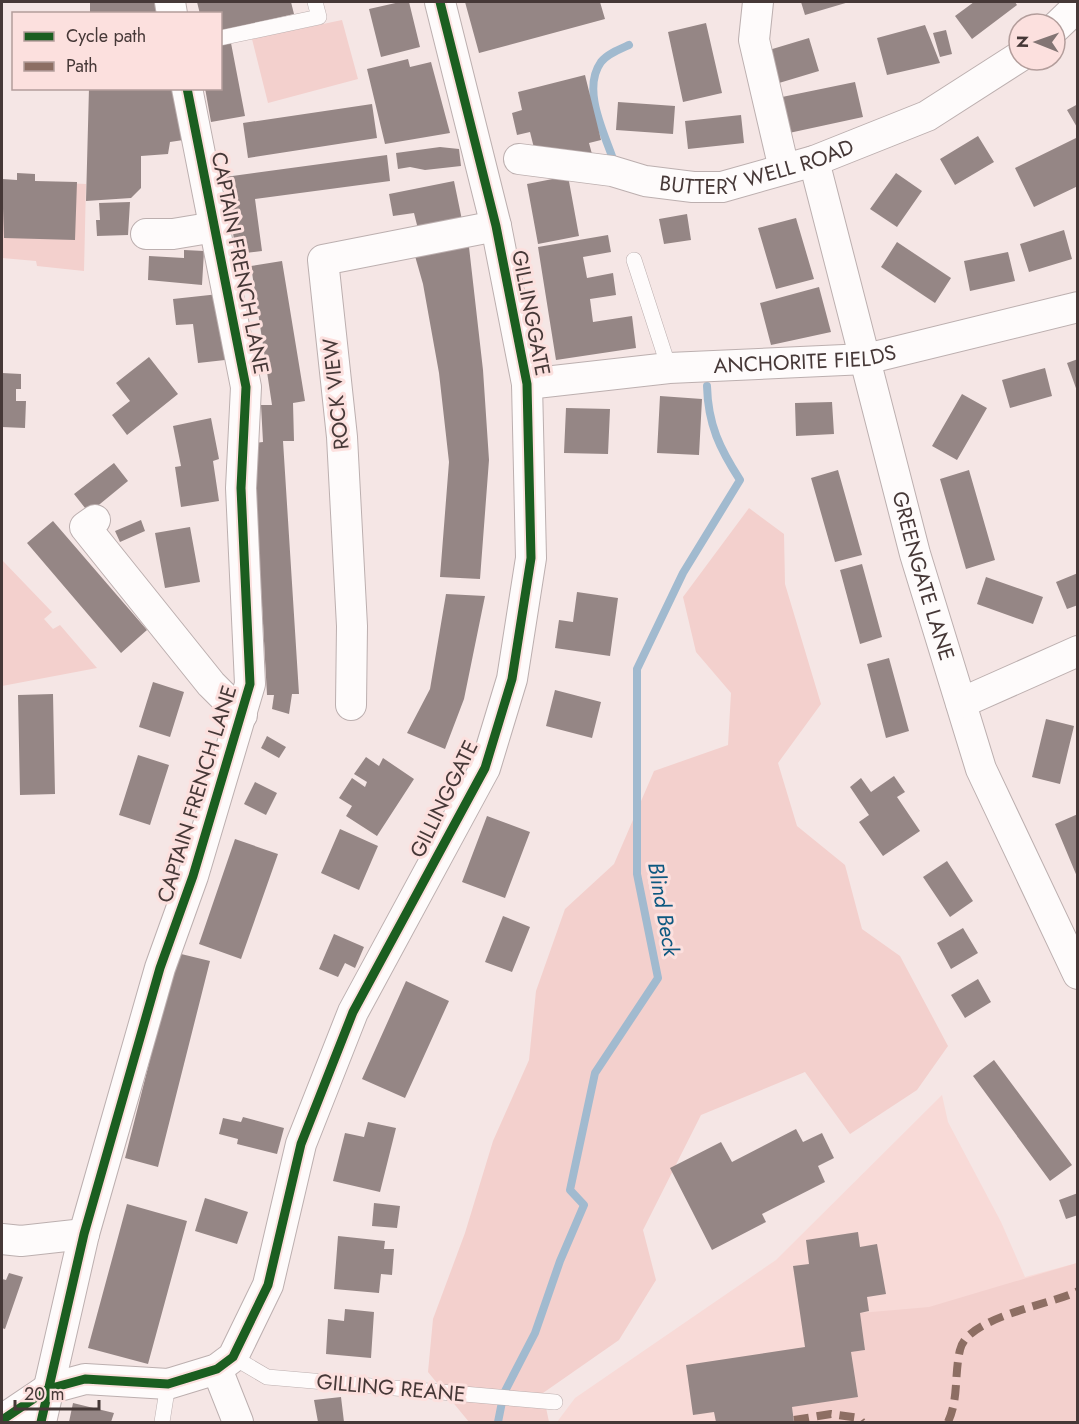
<svg xmlns="http://www.w3.org/2000/svg" width="1079" height="1424" font-family="Jost,sans-serif">
  <style>
    .built { fill: #f8dad7 }
    .green { fill: #f3d0cd }
    .lines { fill: none; stroke-linecap: round; stroke-linejoin: round }
    .stream { stroke: #a1bacf; stroke-width: 8 }
    .building { fill: #958685 }
    .service-casing { stroke: #bcafaf; stroke-width: 16 }
    .minor-casing { stroke: #bcafaf; stroke-width: 32 }
    .service { stroke: #fefbfb; stroke-width: 15 }
    .minor { stroke: #fefbfb; stroke-width: 30 }
    .quiet { stroke: #8d6e63; stroke-width: 8; stroke-dasharray: 15 8; stroke-linecap: butt }
    .cycleway-casing { stroke: #fce0de; stroke-width: 13 }
    .cycleway { stroke: #1b5e20; stroke-width: 9 }
    .labels { text-anchor: middle; dominant-baseline: central; stroke-width: 6; stroke-linejoin: round; paint-order: stroke }
    .street-label { font-size: 21px; fill: #463837; stroke: #fce0de }
    .water-label { font-size: 22px; font-style: italic; fill: #0d5880; stroke: #fce0de }
  </style>
  <rect width="100%" height="100%" fill="#f5e6e5"/>
  <path class="built" d="M942,1095l6,27 53,100 24,55 52,-14v159h-520l18,-24 201,-138z"/>
  <path class="green" d="M342,20l16,59 -90,24 -16,-64z
    M2,180l84,4 -2,87 -47,-5 -1,-5 -34,-3z
    M749,508l35,26 1,50 36,120 -43,59 19,63 48,39 17,64 38,27 48,90 -31,44 -67,44 -45,-62 -104,43 -58,115 13,50 -37,60 -76,53 6,29h-80l-41,-50 5,-53 32,-86 28,-92 36,-81 7,-69 29,-82 49,-45 40,-93 74,-26 3,-52 -35,-41 -13,-55z
    M2,560l50,52 -8,7 9,10 7,-4 37,43 -95,18z
    M1077,1263v159h-283l-2,-15 66,-11 -7,-44 14,-2 -5,-37 69,-6z"/>
  <g class="lines">
    <path class="stream" d="M614,162c-9,-28 -33,-72 -13,-100 6,-8 19,-13 28,-17
      M504,1393l31,-60 25,-72 24,-56 -14,-15 25,-117 63,-95 -21,-104v-205l46,-96 57,-93c-20,-31 -32,-55 -33,-94
      M498,1422l4,-20"/>
  </g>
  <path class="building" d="M90,2h73l2,12h-75z
    M197,2h94l3,12 -74,17v-17h-20z
    M400,2h9l11,45 -39,10 -12,-48z
    M465,2h135l5,17 -126,34z
    M801,2h48l-44,13z
    M974,2h41l2,3 -45,34 -17,-23z
    M706,23l16,70 -39,9 -15,-70z
    M925,25l15,38 -53,12 -10,-37z
    M946,30l6,24 -12,3 -7,-24z
    M809,38l10,33 -40,12 -10,-33z
    M231,43l14,73 -34,6 -6,-34h15v-43z
    M408,59l2,8 21,-5 19,71 -65,11 -18,-75z
    M585,75l16,65 -12,3 3,11 -57,-2 -5,-20 -13,3 -5,-22 10,-3 -4,-18z
    M855,82l8,35 -74,16 -7,-36z
    M89,88h91l10,51 -20,3 -2,12 -27,2v32l-10,10 -45,3z
    M618,102l57,4 -2,28 -57,-4z
    M372,104l5,34 -129,20 -5,-35z
    M1078,104v25l-11,-19z
    M741,115l3,28 -56,6 -3,-28z
    M978,136l16,26 -39,23 -15,-26z
    M1076,138l2,48 -44,21 -19,-39z
    M440,147l19,2 2,17 -36,4 -15,-3 -12,2 -2,-16z
    M387,155l3,26 -135,18 7,52 -26,3 -11,-77z
    M17,173l18,1v7l42,1 -2,58 -71,-2 -2,-59 15,1z
    M896,173l26,18 -25,36 -27,-18z
    M568,176l11,60 -41,8 -11,-60z
    M454,181l9,44 -44,8 -5,-20 -21,3 -4,-22z
    M130,202l-2,33 -31,1 -1,-16h4l-1,-17z
    M687,214l4,26 -27,4 -5,-25z
    M796,218l18,61 -38,10 -18,-61z
    M1064,230l8,29 -43,13 -9,-28z
    M608,235l3,17 -28,5 4,21 26,-5 3,22 -26,4 3,23 39,-6 4,32 -80,12 -18,-113z
    M897,242l54,36 -16,25 -54,-36z
    M469,247l14,123 6,90 -9,119 -40,-2 9,-115 -10,-89 -16,-89 -8,-28z
    M184,250l20,1 -2,34 -54,-5 1,-24 35,2z
    M1008,252l7,29 -45,10 -6,-30z
    M282,261l23,140 -12,2 1,38h-11l16,253h-7l-3,20 -17,-5 2,-14h-7l-14,-252 10,-1 -2,-37h11l-21,-139z
    M819,287l12,45 -60,13 -11,-42z
    M219,294l6,66 -27,3 -5,-39 -17,1 -3,-26z
    M149,357l29,37 -51,41 -15,-20 18,-14 -14,-18z
    M1078,359v32h-1l-10,-28z
    M1045,368l7,28 -42,12 -8,-28z
    M2,373l19,1v15h-5v12h10l-1,27 -23,-1z
    M962,394l25,14 -30,52 -25,-14z
    M660,396l42,3 -3,56 -42,-2z
    M832,402l2,32 -38,2 -1,-33z
    M566,408l44,1 -2,45 -44,-1z
    M211,418l8,41 -6,2 6,40 -38,6 -6,-40 6,-1 -8,-40z
    M114,463l14,18 -39,32 -15,-19z
    M838,470l24,85 -27,7 -24,-84z
    M969,470l26,90 -29,9 -26,-90z
    M141,520l4,11 -25,11 -5,-11z
    M53,521l94,109 -26,23 -94,-110z
    M190,527l10,55 -35,6 -10,-55z
    M862,564l20,73 -22,7 -20,-74z
    M1078,573v32l-11,4 -11,-27z
    M986,577l57,20 -10,27 -56,-20z
    M577,592l41,6 -8,58 -55,-8 4,-28 14,2z
    M446,594l39,2 -21,103 -19,50 -38,-16 23,-44z
    M889,658l20,73 -23,7 -19,-74z
    M153,682l31,10 -14,45 -31,-10z
    M555,690l46,12 -9,36 -46,-12z
    M53,694l2,100 -35,1 -2,-100z
    M1046,719l28,7 -14,58 -28,-7z
    M267,736l19,11 -7,11 -18,-10z
    M138,755l31,10 -19,60 -31,-10z
    M366,757l13,9 4,-8 31,21 -37,57 -31,-20 6,-10 -13,-8 13,-20 13,9 2,-5 -13,-8z
    M894,776l11,16 -8,5 23,34 -37,25 -24,-34 10,-7 -19,-28 11,-9 10,14z
    M255,782l22,11 -11,22 -22,-11z
    M1078,814v65l-23,-55z
    M487,816l43,16 -25,66 -43,-16z
    M340,829l38,17 -19,44 -38,-17z
    M235,839l43,15 -37,105 -42,-15z
    M947,861l26,40 -23,16 -27,-40z
    M503,916l27,11 -18,45 -27,-10z
    M963,928l15,25 -27,16 -14,-26z
    M334,934l30,13 -9,21 -10,-5 -7,14 -19,-8z
    M177,953l33,8 -52,206 -33,-9z
    M978,979l13,23 -26,16 -14,-23z
    M406,981l43,20 -44,97 -43,-19z
    M994,1060l78,105 -22,16 -77,-105z
    M243,1117l41,11 -7,26 -40,-10 1,-5 -19,-5 4,-16 18,4z
    M368,1122l28,6 -16,64 -47,-11 12,-48 19,4z
    M796,1129l7,13 19,-9 12,25 -16,8 7,16 -63,32 4,8 -54,28 -42,-82 51,-26 11,20z
    M1078,1193v22l-12,4 -7,-19z
    M205,1198l43,14 -11,32 -42,-13z
    M374,1203l26,3 -3,22 -25,-2z
    M127,1204l60,17 -39,143 -60,-16z
    M858,1232l2,15 17,-3 9,50 -19,3 2,14 -9,2 5,37 -14,2 7,45 -66,10 2,15h-78l-2,-10 -21,3 -7,-50 119,-18 -12,-81 16,-2 -3,-24z
    M338,1236l47,5 -1,8h10l-2,26 -11,-1 -2,19 -45,-4z
    M9,1273l14,4 -18,52 -3,-1v-49l4,1z
    M345,1309l29,3 -3,46 -45,-4 2,-35 16,2z
    M341,1397l3,25h-26l-4,-22z
    M73,1403l41,10 -3,9h-42z"/>
  <g class="lines">
    <defs>
      <path id="service" d="M220,38l99,-21 -4,-15
        M634,260l35,108
        M233,1357l34,20 288,25
        M162,1422l6,-38"/>
      <g id="minor">
        <path d="M170,2l2,12"/>
        <path d="M758,2l-4,38 30,129"/>
        <path d="M1055,28l23,-22"/>
        <path id="s1" d="M519,159l93,12 33,10 48,6h29l92,-26 113,-45 92,-59"/>
        <path id="s2" d="M814,161l101,393 66,215 97,205"/>
        <path d="M146,234h27l42,-7"/>
        <path id="s3" d="M527,384l142,-16 197,-9 212,-52"/>
        <path d="M95,520l-10,7 126,157 31,31"/>
        <path d="M961,703l117,-52"/>
        <path d="M351,705l1,-79 -10,-189 -19,-177 173,-34"/>
        <path d="M2,1239l19,2 63,-7"/>
        <path d="M217,1369l21,53"/>
        <path d="M2,1420l46,-31 37,-10 83,5 49,-15 16,-12 35,-72 33,-141 52,-132 132,-244 27,-89 19,-121 -4,-174 -31,-158 -56,-224"/>
        <path d="M41,1422l43,-188 76,-266 33,-92 57,-192 -9,-196 5,-101 -59,-299"/>
      </g>
    </defs>
    <use href="#service" class="service-casing"/>
    <use href="#minor" class="minor-casing"/>
    <use href="#service" class="service"/>
    <use href="#minor" class="minor"/>
    <path class="quiet" d="M794,1420l37,-6 28,4 3,4
      M948,1422c11,-24 6,-47 12,-72 7,-33 90,-45 118,-59"/>
    <defs>
      <path id="cycleway" d="M2,1420l46,-31 37,-10 83,5 49,-15 16,-12 35,-72 33,-141 52,-132 132,-244 27,-89 19,-121 -4,-174 -31,-158 -56,-224
        M41,1422l43,-188 76,-266 33,-92 57,-192 -9,-196 5,-101 -59,-299"/>
    </defs>
    <use href="#cycleway" class="cycleway-casing"/>
    <use href="#cycleway" class="cycleway"/>
  </g>
  <g class="labels">
    <g class="street-label">
      <text stroke="none"><textPath href="#s1" startOffset="243">BUTTERY WELL ROAD</textPath></text>
      <text transform="translate(240 263) rotate(79)">CAPTAIN FRENCH LANE</text>
      <text transform="translate(531 313) rotate(79)">GILLINGGATE</text>
      <text stroke="none"><textPath href="#s3" startOffset="279">ANCHORITE FIELDS</textPath></text>
      <text transform="translate(336 394) rotate(-96)">ROCK VIEW</text>
      <text stroke="none"><textPath href="#s2" startOffset="429">GREENGATE LANE</textPath></text>
      <text transform="translate(197 794) rotate(-73)">CAPTAIN FRENCH LANE</text>
      <text transform="translate(444 799) rotate(-64)">GILLINGGATE</text>
      <text transform="translate(391 1388) rotate(5)">GILLING REANE</text>
    </g>
    <g class="water-label">
      <text transform="translate(664 909) rotate(80)">Blind Beck</text>
    </g>
  </g>
  <rect width="1079" height="1424" fill="none" stroke="#463837" stroke-width="6"/>
  <rect x="12" y="12" width="210" height="78" fill="#fce0de" stroke="#b39d9b" stroke-width="1.5"/>
  <rect x="24" y="32" width="30" height="9" fill="#1b5e20" stroke="#b39d9b" stroke-width="1.5"/>
  <text x="66" y="42" font-size="18" fill="#463837">Cycle path</text>
  <rect x="24" y="62" width="30" height="9" fill="#8d6e63" stroke="#b39d9b" stroke-width="1.5"/>
  <text x="66" y="72" font-size="18" fill="#463837">Path</text>
  <g transform="translate(1037 42) rotate(271)"><circle r="28" fill="#fce0de" stroke="#b39d9b" stroke-width="1.5"/>
  <path d="M0-4.5L10 22L0 15L-10 22Z" fill="#837574"/>
  <text y="-9" font-size="16" font-weight="bold" text-anchor="middle" fill="#463837">N</text>
  </g>
  <path d="M15 1400v9h84v-9" fill="none" stroke="#463837" stroke-width="3"/>
  <text x="24" y="1400" font-size="18" fill="#463837" stroke="#fce0de" stroke-width="4.5" paint-order="stroke">20 m</text>
</svg>
